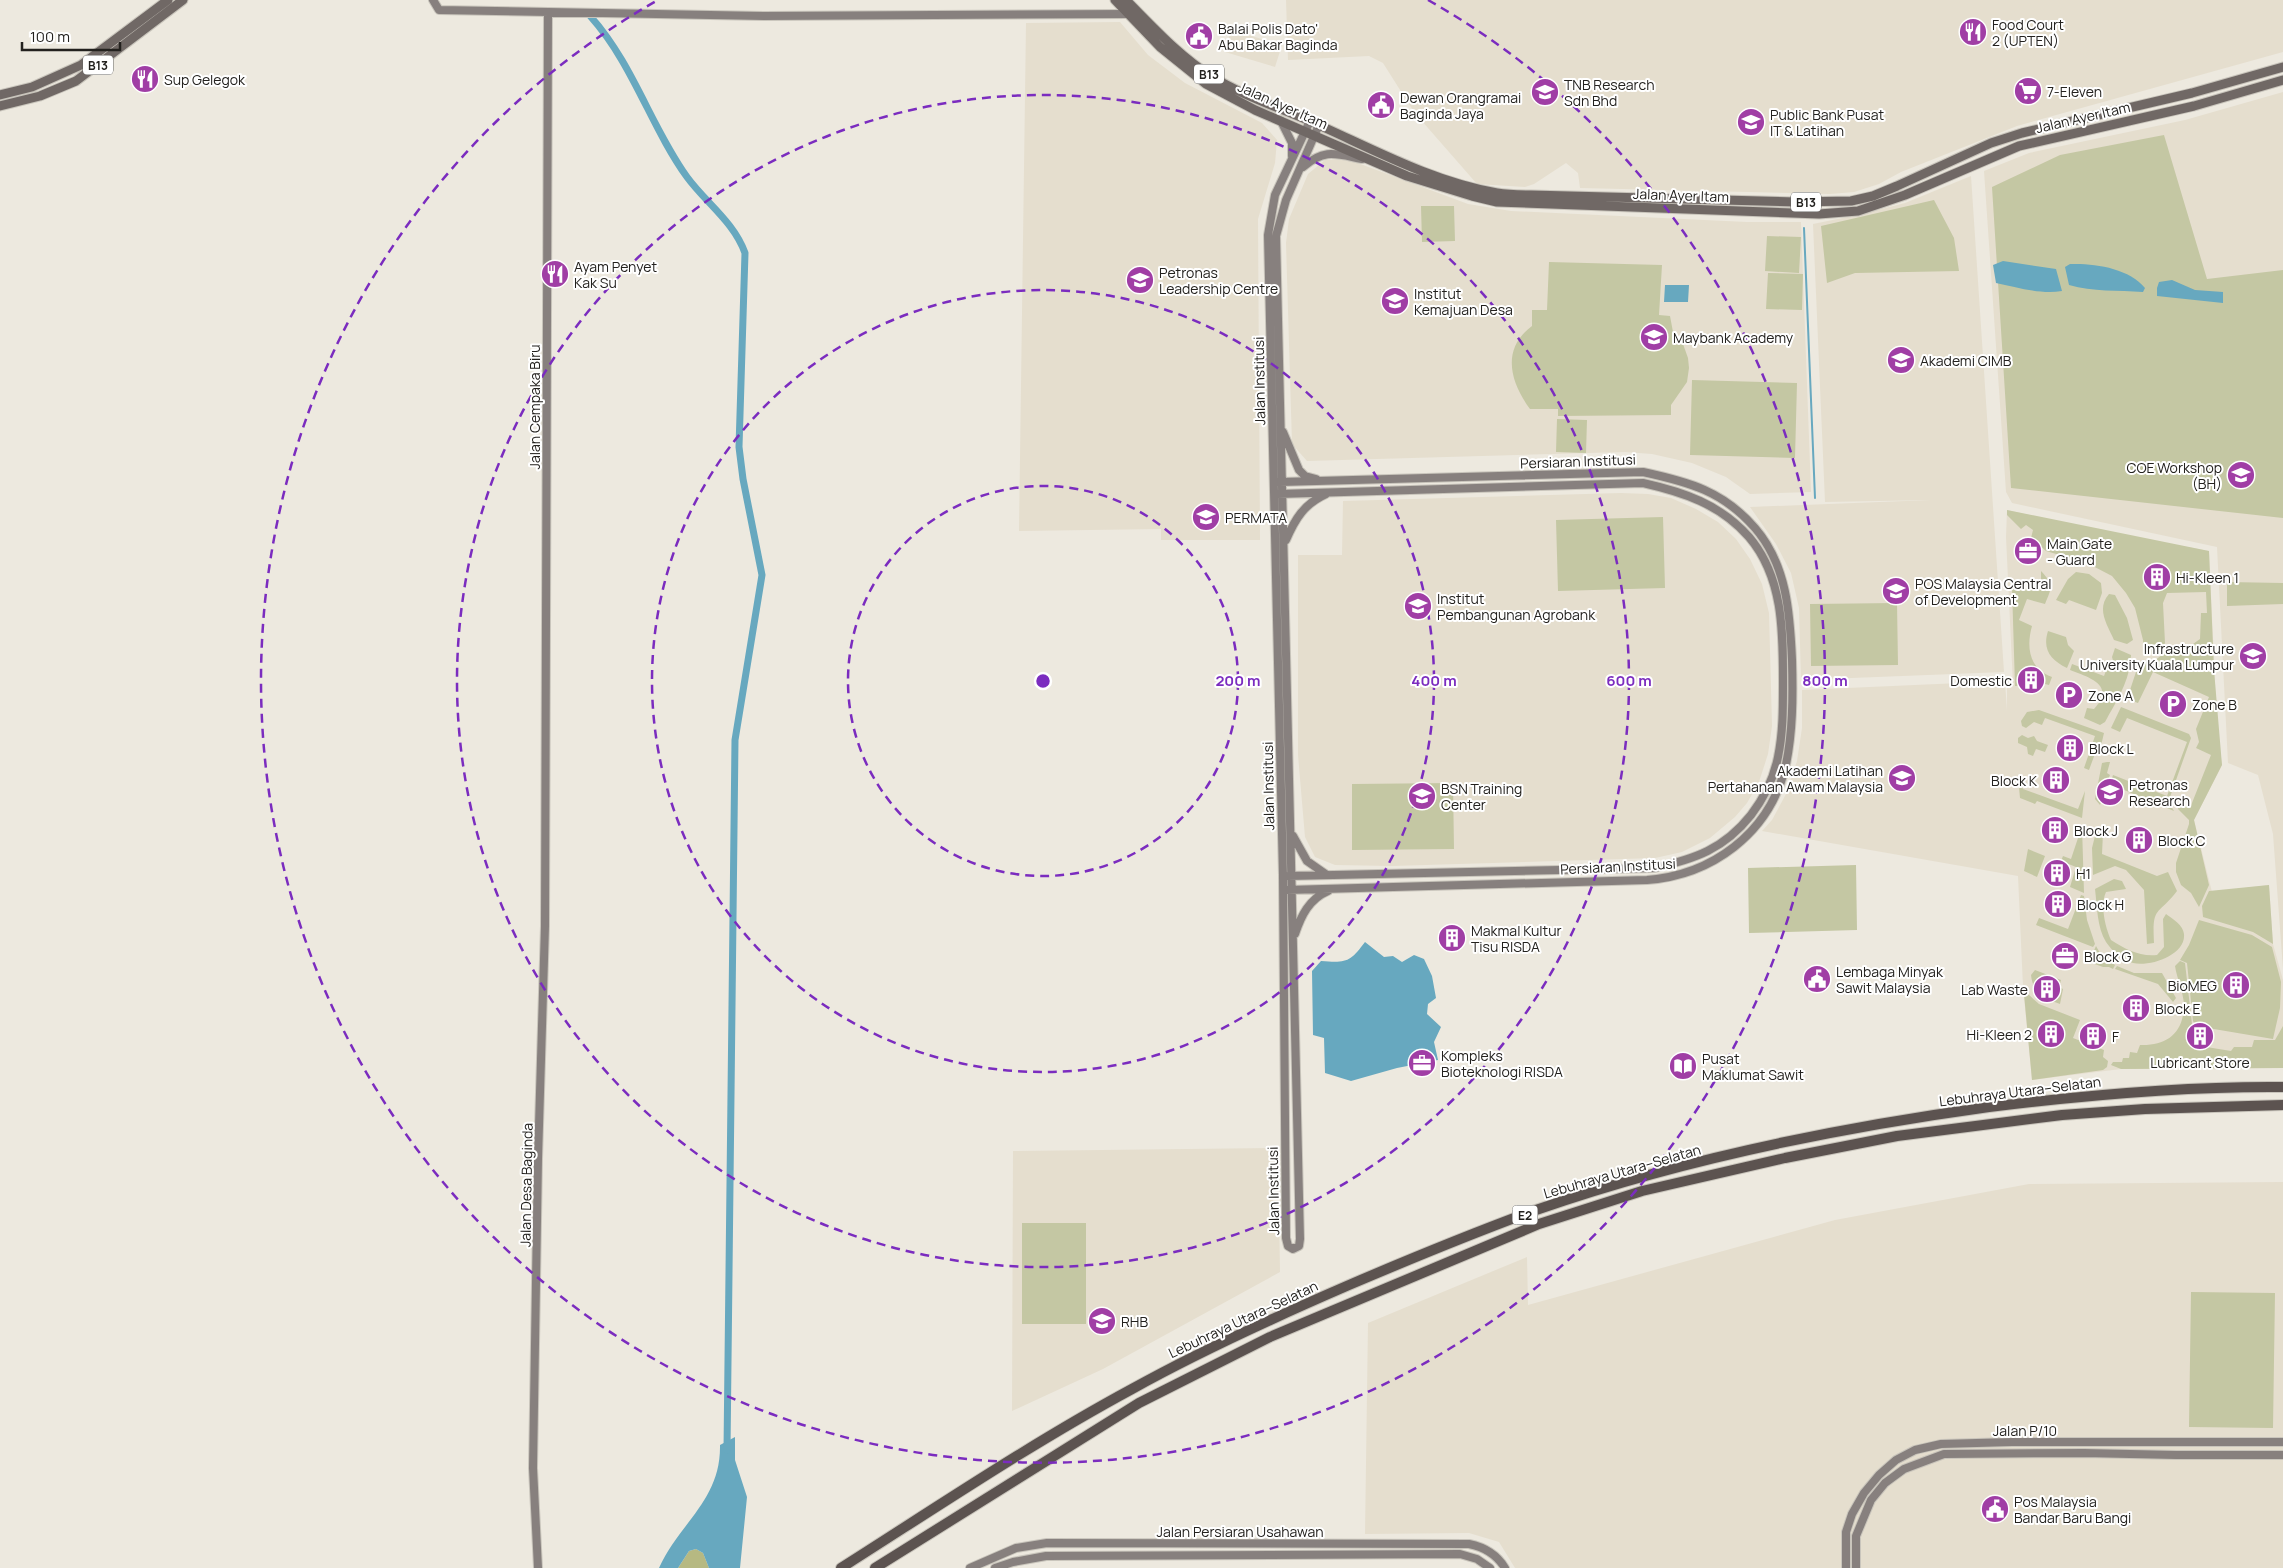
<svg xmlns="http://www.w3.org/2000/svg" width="2283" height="1568" font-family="Manrope,sans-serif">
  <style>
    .built { fill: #e5dece }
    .green { fill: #c4c7a3 }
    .forest { fill: #b6b982 }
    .water { fill: #67a8bf }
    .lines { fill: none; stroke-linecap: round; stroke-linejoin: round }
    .stream { stroke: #67a8bf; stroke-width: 2 }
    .canal { stroke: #67a8bf; stroke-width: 7 }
    .secondary-casing { stroke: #c9c5bc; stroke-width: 10 }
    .primary-casing { stroke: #c9c5bc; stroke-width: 11 }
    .highway-casing { stroke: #c9c5bc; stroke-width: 12 }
    .secondary { stroke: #87807e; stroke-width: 8 }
    .primary { stroke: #706865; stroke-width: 9 }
    .highway { stroke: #5c5350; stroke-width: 10 }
    .ring { fill: none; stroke: #7b2cbf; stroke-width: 2.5; stroke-dasharray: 9 6 }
    .labels { text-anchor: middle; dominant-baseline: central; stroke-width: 4; stroke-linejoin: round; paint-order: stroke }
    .shield { fill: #fff; stroke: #656462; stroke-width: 1 }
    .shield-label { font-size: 12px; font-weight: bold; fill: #23211e }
    .poi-label { font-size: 14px; fill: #23211e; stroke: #fff; text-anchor: start }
    .street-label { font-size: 14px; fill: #23211e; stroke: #fff }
    .centre { fill: #7b2cbf; stroke: #fff; stroke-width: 2.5 }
    .ring-label { font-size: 15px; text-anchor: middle; font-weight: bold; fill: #7b2cbf; stroke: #fff; stroke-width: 4; stroke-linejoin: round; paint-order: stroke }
  </style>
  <rect width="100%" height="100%" fill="#ede9df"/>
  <path class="built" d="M1286,0h997v52l-266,74 -116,46 -22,12 -25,8 -24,2 -250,-6 -2,-15 -12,-10 -32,21 -9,3 -48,-3 -63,-72 -31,-49 -14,-7 -81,4z
    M1120,22l28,33 37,28 77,40 15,17 -2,23 -17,56 2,321h-99v-11l-142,2 7,-508z
    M1231,30l51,15 -7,22 -50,-15z
    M2283,92v877l-10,-135 -15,-59 -30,-12 -11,-216 -205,-44 -6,-11 -22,-321 45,-18 156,-33z
    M1347,159l121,45 43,7 236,11h54l10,270 -61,2 -24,-17 -34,-14 -40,-9 -27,-2 -318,9 -15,-17 -6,-201 3,-24 19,-45 17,-14z
    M1971,176l33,496 -203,8 -2,-72 -8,-35 -15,-29 -26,-37 181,-7 -106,2 -12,-278 49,-10 43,-11z
    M1621,493l27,1 23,4 25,11 22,13 18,17 14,20 12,25 7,29 3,113 -4,28 -9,28 -12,21 -12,14 -25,21 -28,14 -27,6 -263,8 -57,-1 -20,-8 -10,-20 -7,-82v-200h44l1,-54z
    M2007,510l93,21 109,20 8,175 5,39 -28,55 18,72 57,-7 4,59 10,36v88l-162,1 -89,11 -9,-93 -5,-111 -256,-45 10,-11 14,-26 11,-33 5,-33v-38l203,-9 2,30v-25l6,-1 -7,-148z
    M1278,1148l2,124 -177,97 -91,42 1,-260z
    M2283,1182v386h-768l-16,-26 -30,-9 -104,1 3,-211 159,-66 1,48 307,-85 194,-36z"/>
  <path class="green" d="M2164,135l43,144 76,-9v248l-272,-30 -19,-301 68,-32z
    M1934,200l20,38 5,33 -104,2 -28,10 -6,-57z
    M1421,206h33l1,35 -33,1z
    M1767,236l34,1 -2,36 -34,-2z
    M1549,262l113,3 -3,50 11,1 3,16 10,12 5,14 1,10 -2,14 -16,23v10l-113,1v-7h-28c-20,-27 -29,-60 2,-83v-16h15z
    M1768,273l35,1 -1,36 -36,-1z
    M1692,380l105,3 -2,75 -105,-3z
    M1557,419l30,1 -1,33 -30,-1z
    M2007,510l202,41 5,119 8,95 -28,55 15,65 -10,22 -8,-14 -10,-8 -5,-13v-9l13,-39v-4l-11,-11 1,-6 11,5 21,-53 -15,-7 3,-6 -3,-13 13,-32 -56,-25 -15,31 -11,-4 12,-36 15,-2 17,-13 22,-4 7,-5 1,-26h6l-1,-21 -39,1 -4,10 2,40c-4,10 -12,13 -22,10v-13l-8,-32 -9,-15 -14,-17 -25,-13 -41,-12 -15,-13 2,-8 -7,-5 -5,4 -14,-14z
    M1663,517l2,71 -107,3 -2,-71z
    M2041,571c13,14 11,16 4,33l-18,-5 -8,21 13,6c-6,21 -3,43 20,51l-3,8 -8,-2 -4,-10 -9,-2 -4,3 -4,12h-5l-3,-98h29z
    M2076,572l13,2 12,9 1,10 -6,17 -27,-10 -3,4 -10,-4 12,-21z
    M2227,582l56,1v21l-56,2z
    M2109,594l6,1 12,23 6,22 -6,4 -13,-4c-7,-16 -18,-31 -5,-46z
    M1897,603l1,62 -87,1 -1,-62z
    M2048,631l18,6 2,8 6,6 -7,17c-16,-8 -25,-18 -19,-37z
    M2115,648l16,7c-1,26 -14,45 -26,67l-5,3 -16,-7 3,-10 7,1c23,-24 -6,-32 -24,-39l2,-6 32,12 3,-8 7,-4 -2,-7z
    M2121,707l68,27 2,4 -21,59 1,9 3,5 -64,-27 3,-9 54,21 20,-54 -60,-24 -7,14 -9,-4z
    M2039,710l65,23 -4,17 -4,1 -7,19 -5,-2 11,-32 -50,-18 -3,7 -8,-3 -8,6 -4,-2 -1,-5 6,-9z
    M2022,735l6,3 6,-2 3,5 11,4 -3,7 -9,-3 -3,7 -5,-2 -1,-7 -9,-4v-5z
    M2107,762h3l-3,11 3,2 -5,11 1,2 -6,17 -5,-6 7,-36z
    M2018,777l5,12 55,20 7,-18 -3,27 -45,-17 -2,3 -15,-6z
    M1453,783l1,66 -102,1v-66z
    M2082,826l2,67 -14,-6 6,-20 -15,-6 2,-5 8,3z
    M2096,832l7,1 -1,21 55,22 11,-4 9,19c-20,26 -25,14 -23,52l-7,1 -3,-54 -18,-20 -11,-4 -22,9 -1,-27z
    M2028,849l17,7 -8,21 -13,-6z
    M1856,865l1,65 -108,3 -1,-65z
    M2114,879l8,2 4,8 -20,3c-6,13 -1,35 5,48 14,9 29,17 46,15l7,-8 -1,-28 3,-5c7,5 17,11 18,20 2,21 -34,33 -51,29 -11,-3 -21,-12 -27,-21 -9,-14 -9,-37 -11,-53z
    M2269,885l4,59 -20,-12 -50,-15 -1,-11 7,-15z
    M2081,895l3,1 3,24 8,24 -2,3 -57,-22 3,-7 29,11z
    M2199,920l53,15 20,12 9,35 -1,26 -7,31 -77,-13 -3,-5 -6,-58 -7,-3 9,-15z
    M2096,946l4,7 15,12 -2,4 -4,-2h-6l-14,-5z
    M2180,961l5,2 7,61 -4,7v13l43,7 3,-4h18l2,-7h21l8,-14v42l-162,1 -10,-4 2,-3h9l1,-4h6l1,-6 7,1 3,-8c27,1 44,-12 44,-41 -1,-13 -7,-25 -9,-38z
    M2117,966l17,7h28l14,25 -3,4 -15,-18 -43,-15z
    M2035,970l26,10 -2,7 4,2 -3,15c-17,-6 -27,-11 -29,-29z
    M2024,994h4l11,10 41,16 -7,18 31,12 -1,7 5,4 -1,6 -4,3 -71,10z
    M1022,1223h64v101h-64z
    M2191,1292l84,1 -2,135 -84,-1z"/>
  <path class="forest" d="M696,1549l7,4 6,15h-31l11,-17z"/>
  <path class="water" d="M2003,261l53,8 6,22c-21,4 -46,-4 -66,-8l-3,-18z
    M2070,264c24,-1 59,4 75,24l-2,4c-25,-2 -50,0 -74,-7l-4,-18z
    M2172,280l23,10 28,2v11l-66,-7v-8l2,-6z
    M1665,285h24l-1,17h-24z
    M1365,942l19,15 9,-1 9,6 12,-7 10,4 8,17 4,22 -8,6 -1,10 14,13 -7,15 4,18 -41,8 -46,13 -26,-8 -1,-35 -11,-3 -1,-64 9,-10c26,2 29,1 44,-19z
    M735,1437v23l12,37 -7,71h-31l-6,-15 -7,-4 -7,2 -11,17h-19c21,-46 62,-68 61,-123z"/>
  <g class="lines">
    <path class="stream" d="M1804,228l11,270"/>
    <path class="canal" d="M591,17c42,47 60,110 96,160 19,26 47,45 58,76l-6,194 4,32 19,96 -27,165 -8,710"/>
    <defs>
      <path id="secondary" d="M433,0l6,10 325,6 364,-2
        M1281,121l11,22v13
        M1310,121l-35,74 -7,40 15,641 3,362 2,8 5,3 6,-3 1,-7 -24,-1003 10,-36 33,-75
        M1303,167c22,-19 33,-13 59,-8
        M1283,432l16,38 6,6 11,3
        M1280,482l363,-10c46,10 80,19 112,56 32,37 35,86 37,132 1,36 1,74 -7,109 -17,65 -73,106 -138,111l-360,10
        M1278,494l365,-11c40,9 77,21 106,54 35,41 34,97 34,148 0,24 0,48 -5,72 -4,20 -14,41 -27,58 -27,34 -56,44 -97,53l-366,8
        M1286,540c9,-21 18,-36 40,-46
        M1293,836l14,25 20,14
        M1295,934c6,-18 14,-35 33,-43
        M538,1568l-5,-100 5,-309 7,-233 3,-914
        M970,1568l46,-20 31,-5 422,1c15,3 28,11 36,24
        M995,1568l18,-6 33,-6 414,-2 17,5 13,9
        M1846,1568v-36l6,-18 12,-21 15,-18 17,-15 19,-10 26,-6 71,-2h271
        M1856,1568v-32l15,-36 14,-17 19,-14 40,-15 140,-1 92,2h107"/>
      <path id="primary" d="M1115,0l45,47 46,37 49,26 152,66 65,20 25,6 322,12 39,-3 47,-16 114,-49 175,-40 89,-26
        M1126,0c27,27 53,56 85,76 32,20 67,31 101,46 59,26 120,60 185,71 11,2 22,2 34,2l264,7 56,-1 22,-5 24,-10 94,-43 31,-10 170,-40 91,-26
        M0,95l32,-8 49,-22 87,-65
        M0,106l40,-10 36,-15 107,-81"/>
      <path id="highway" d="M841,1568c96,-61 191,-125 291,-179 70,-39 143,-72 217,-104 61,-26 124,-52 187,-75 146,-51 300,-82 453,-103 97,-12 196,-21 294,-20
        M875,1568l264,-165 131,-66 269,-113 103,-33 143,-33 112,-22 165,-21 83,-6 138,-4"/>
    </defs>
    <use href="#secondary" class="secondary-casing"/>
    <use href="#primary" class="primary-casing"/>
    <use href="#highway" class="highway-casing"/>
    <use href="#secondary" class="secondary"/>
    <use href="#primary" class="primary"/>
    <use href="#highway" class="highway"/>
  </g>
  <g class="ring">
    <circle cx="1043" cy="681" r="195"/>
    <circle cx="1043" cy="681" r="391"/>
    <circle cx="1043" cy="681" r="586"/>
    <path d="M1428 0A782 782 0 1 1 658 0"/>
  </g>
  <defs>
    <symbol id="restaurant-disc" viewBox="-11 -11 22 22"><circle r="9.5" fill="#a03ea5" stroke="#fff"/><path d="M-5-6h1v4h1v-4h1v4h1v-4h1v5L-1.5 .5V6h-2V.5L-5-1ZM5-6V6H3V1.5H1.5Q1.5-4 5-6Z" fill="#fff"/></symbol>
    <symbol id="civic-disc" viewBox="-11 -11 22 22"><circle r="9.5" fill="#a03ea5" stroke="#fff"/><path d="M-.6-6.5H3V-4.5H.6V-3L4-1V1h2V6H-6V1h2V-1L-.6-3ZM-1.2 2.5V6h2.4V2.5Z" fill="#fff"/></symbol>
    <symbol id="supermarket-disc" viewBox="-11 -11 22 22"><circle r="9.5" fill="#a03ea5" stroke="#fff"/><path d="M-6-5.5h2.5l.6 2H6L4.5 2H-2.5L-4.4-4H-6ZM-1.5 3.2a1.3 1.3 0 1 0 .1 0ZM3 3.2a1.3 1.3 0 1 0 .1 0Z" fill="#fff"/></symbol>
    <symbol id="university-disc" viewBox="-11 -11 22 22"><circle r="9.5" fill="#a03ea5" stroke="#fff"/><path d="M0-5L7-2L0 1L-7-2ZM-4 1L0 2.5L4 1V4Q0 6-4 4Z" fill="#fff"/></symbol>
    <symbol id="school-disc" viewBox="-11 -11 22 22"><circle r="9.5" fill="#a03ea5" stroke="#fff"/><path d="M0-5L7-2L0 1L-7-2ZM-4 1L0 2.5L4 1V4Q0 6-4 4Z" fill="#fff"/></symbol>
    <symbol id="office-disc" viewBox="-11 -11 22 22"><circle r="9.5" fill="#a03ea5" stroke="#fff"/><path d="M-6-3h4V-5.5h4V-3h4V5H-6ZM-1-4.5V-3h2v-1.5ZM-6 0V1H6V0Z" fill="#fff"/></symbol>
    <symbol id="building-disc" viewBox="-11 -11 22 22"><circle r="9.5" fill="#a03ea5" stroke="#fff"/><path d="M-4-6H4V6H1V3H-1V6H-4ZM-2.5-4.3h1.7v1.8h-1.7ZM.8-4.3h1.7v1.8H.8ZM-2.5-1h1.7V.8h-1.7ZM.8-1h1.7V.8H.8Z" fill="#fff"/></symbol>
    <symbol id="parking-disc" viewBox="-11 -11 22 22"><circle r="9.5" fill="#a03ea5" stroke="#fff"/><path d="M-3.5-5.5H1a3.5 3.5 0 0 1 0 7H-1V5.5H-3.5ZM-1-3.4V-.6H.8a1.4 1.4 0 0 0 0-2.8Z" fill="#fff"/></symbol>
    <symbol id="library-disc" viewBox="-11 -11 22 22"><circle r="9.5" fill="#a03ea5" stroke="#fff"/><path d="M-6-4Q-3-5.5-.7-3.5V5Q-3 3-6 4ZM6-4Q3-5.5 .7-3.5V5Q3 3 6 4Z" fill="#fff"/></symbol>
  </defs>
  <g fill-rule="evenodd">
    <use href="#restaurant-disc" x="1957" y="16" width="32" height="32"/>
    <use href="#civic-disc" x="1183" y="20" width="32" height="32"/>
    <use href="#restaurant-disc" x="129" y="63" width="32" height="32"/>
    <use href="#supermarket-disc" x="2012" y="75" width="32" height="32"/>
    <use href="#university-disc" x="1529" y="76" width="32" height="32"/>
    <use href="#civic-disc" x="1365" y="89" width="32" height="32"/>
    <use href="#university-disc" x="1735" y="106" width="32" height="32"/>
    <use href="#restaurant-disc" x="539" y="258" width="32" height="32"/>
    <use href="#university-disc" x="1124" y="264" width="32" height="32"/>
    <use href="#university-disc" x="1379" y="285" width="32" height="32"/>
    <use href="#university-disc" x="1638" y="321" width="32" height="32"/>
    <use href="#university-disc" x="1885" y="344" width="32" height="32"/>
    <use href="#university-disc" x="2225" y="459" width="32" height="32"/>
    <use href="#school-disc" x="1190" y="501" width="32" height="32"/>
    <use href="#office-disc" x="2012" y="535" width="32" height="32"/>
    <use href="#building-disc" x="2141" y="561" width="32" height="32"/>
    <use href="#university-disc" x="1880" y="575" width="32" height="32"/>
    <use href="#university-disc" x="1402" y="590" width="32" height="32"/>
    <use href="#university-disc" x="2237" y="640" width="32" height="32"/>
    <use href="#building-disc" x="2015" y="664" width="32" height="32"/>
    <use href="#parking-disc" x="2053" y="679" width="32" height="32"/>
    <use href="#parking-disc" x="2157" y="688" width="32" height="32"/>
    <use href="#building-disc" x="2054" y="732" width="32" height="32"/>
    <use href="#university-disc" x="1886" y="762" width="32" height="32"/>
    <use href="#building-disc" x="2040" y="764" width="32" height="32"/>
    <use href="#university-disc" x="2094" y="776" width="32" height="32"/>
    <use href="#university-disc" x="1406" y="780" width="32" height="32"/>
    <use href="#building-disc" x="2039" y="814" width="32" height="32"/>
    <use href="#building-disc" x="2123" y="824" width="32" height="32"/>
    <use href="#building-disc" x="2041" y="857" width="32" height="32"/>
    <use href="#building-disc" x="2042" y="888" width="32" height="32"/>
    <use href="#building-disc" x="1436" y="922" width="32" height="32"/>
    <use href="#office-disc" x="2049" y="940" width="32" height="32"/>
    <use href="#civic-disc" x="1801" y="963" width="32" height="32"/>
    <use href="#building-disc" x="2220" y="969" width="32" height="32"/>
    <use href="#building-disc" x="2031" y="973" width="32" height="32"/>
    <use href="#building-disc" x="2120" y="992" width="32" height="32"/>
    <use href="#building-disc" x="2035" y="1018" width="32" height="32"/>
    <use href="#building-disc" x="2077" y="1020" width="32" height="32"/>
    <use href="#building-disc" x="2184" y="1020" width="32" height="32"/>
    <use href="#office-disc" x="1406" y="1047" width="32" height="32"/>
    <use href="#library-disc" x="1667" y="1050" width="32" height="32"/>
    <use href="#university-disc" x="1086" y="1305" width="32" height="32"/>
    <use href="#civic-disc" x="1979" y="1493" width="32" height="32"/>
  </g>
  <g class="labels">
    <g class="shield">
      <rect x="83" y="55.5" width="30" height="19" rx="4"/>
      <rect x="1194" y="64.5" width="30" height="19" rx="4"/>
      <rect x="1791" y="192.5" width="30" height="19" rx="4"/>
      <rect x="1512.5" y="1205.5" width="25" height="19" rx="4"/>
    </g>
    <g class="shield-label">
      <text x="98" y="65">B13</text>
      <text x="1209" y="74">B13</text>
      <text x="1806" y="202">B13</text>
      <text x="1525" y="1215">E2</text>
    </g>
    <g class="poi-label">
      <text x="1992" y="24">Food Court<tspan x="1992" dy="16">2 (UPTEN)</tspan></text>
      <text x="1218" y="28">Balai Polis Dato'<tspan x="1218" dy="16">Abu Bakar Baginda</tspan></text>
      <text x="164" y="79">Sup Gelegok</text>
      <text x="1564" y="84">TNB Research<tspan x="1564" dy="16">Sdn Bhd</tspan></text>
      <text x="2047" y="91">7-Eleven</text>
      <text x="1400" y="97">Dewan Orangramai<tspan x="1400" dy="16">Baginda Jaya</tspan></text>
      <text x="1770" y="114">Public Bank Pusat<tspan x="1770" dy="16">IT &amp; Latihan</tspan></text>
      <text x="574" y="266">Ayam Penyet<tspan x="574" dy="16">Kak Su</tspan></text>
      <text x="1159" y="272">Petronas<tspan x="1159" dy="16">Leadership Centre</tspan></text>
      <text x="1414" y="293">Institut<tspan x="1414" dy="16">Kemajuan Desa</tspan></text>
      <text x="1673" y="337">Maybank Academy</text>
      <text x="1920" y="360">Akademi CIMB</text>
      <text x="2222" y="467" text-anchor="end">COE Workshop<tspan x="2222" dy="16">(BH)</tspan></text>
      <text x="1225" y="517">PERMATA</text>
      <text x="2047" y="543">Main Gate<tspan x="2047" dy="16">- Guard</tspan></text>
      <text x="2176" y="577">Hi-Kleen 1</text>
      <text x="1915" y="583">POS Malaysia Central<tspan x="1915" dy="16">of Development</tspan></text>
      <text x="1437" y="598">Institut<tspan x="1437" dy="16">Pembangunan Agrobank</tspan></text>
      <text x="2234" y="648" text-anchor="end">Infrastructure<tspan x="2234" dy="16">University Kuala Lumpur</tspan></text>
      <text x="2012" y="680" text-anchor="end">Domestic</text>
      <text x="2088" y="695">Zone A</text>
      <text x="2192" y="704">Zone B</text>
      <text x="2089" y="748">Block L</text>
      <text x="1883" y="770" text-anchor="end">Akademi Latihan<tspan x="1883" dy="16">Pertahanan Awam Malaysia</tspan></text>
      <text x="2037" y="780" text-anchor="end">Block K</text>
      <text x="2129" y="784">Petronas<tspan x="2129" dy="16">Research</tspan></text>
      <text x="1441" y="788">BSN Training<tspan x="1441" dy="16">Center</tspan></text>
      <text x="2074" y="830">Block J</text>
      <text x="2158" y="840">Block C</text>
      <text x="2076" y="873">H1</text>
      <text x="2077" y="904">Block H</text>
      <text x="1471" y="930">Makmal Kultur<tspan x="1471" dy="16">Tisu RISDA</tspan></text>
      <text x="2084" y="956">Block G</text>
      <text x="1836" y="971">Lembaga Minyak<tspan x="1836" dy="16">Sawit Malaysia</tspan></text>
      <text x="2217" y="985" text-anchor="end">BioMEG</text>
      <text x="2028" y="989" text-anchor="end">Lab Waste</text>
      <text x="2155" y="1008">Block E</text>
      <text x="2032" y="1034" text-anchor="end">Hi-Kleen 2</text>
      <text x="2112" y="1036">F</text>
      <text x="1441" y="1055">Kompleks<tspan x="1441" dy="16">Bioteknologi RISDA</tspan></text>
      <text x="1702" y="1058">Pusat<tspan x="1702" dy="16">Maklumat Sawit</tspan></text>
      <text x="2200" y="1062" text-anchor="middle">Lubricant Store</text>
      <text x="1121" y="1321">RHB</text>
      <text x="2014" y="1501">Pos Malaysia<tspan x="2014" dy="16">Bandar Baru Bangi</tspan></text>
    </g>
    <g class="street-label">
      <text transform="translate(1283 105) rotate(24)">Jalan Ayer Itam</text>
      <text transform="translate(2083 117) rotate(-13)">Jalan Ayer Itam</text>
      <text transform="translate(1681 195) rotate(2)">Jalan Ayer Itam</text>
      <text transform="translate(1259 381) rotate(-91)">Jalan Institusi</text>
      <text transform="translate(534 407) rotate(-90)">Jalan Cempaka Biru</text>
      <text transform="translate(1578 461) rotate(-2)">Persiaran Institusi</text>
      <text transform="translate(1268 786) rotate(-91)">Jalan Institusi</text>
      <text transform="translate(1618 866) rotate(-3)">Persiaran Institusi</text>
      <text transform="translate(2020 1091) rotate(-7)">Lebuhraya Utara–Selatan</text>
      <text transform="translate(1622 1171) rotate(-16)">Lebuhraya Utara–Selatan</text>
      <text transform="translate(526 1185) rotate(-89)">Jalan Desa Baginda</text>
      <text transform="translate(1273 1191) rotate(-91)">Jalan Institusi</text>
      <text transform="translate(1243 1319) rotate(-25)">Lebuhraya Utara–Selatan</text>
      <text x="2025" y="1430">Jalan P/10</text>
      <text x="1240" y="1531">Jalan Persiaran Usahawan</text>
    </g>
  </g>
  <circle cx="1043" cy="681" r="8" class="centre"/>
  <g class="ring-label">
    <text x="1238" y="686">200 m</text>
    <text x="1434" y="686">400 m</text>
    <text x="1629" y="686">600 m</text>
    <text x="1825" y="686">800 m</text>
  </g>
  <path d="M22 42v8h98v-8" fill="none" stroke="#23211e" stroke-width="2.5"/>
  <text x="30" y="42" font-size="15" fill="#23211e" stroke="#ffffff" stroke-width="4" paint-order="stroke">100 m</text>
</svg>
